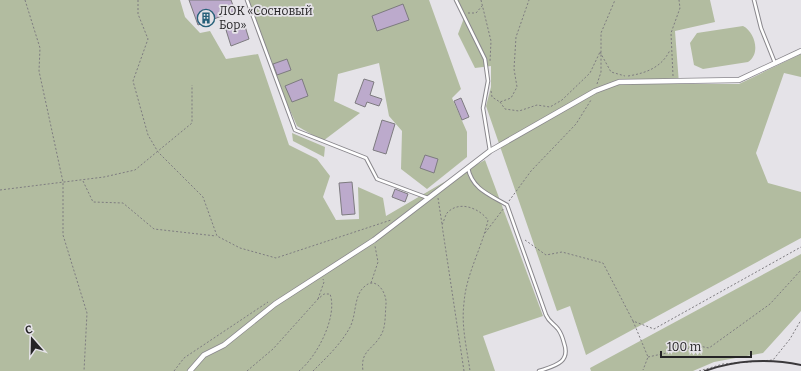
<svg xmlns="http://www.w3.org/2000/svg" width="801" height="371" font-family="Bitter,serif">
  <style>
    .green { fill: #b2bca0 }
    .building { fill: #bcaacc; stroke: #7d7b7f }
    .lines { fill: none; stroke-linecap: round; stroke-linejoin: round }
    .service-casing { stroke: #89878c; stroke-width: 4.5 }
    .minor-casing { stroke: #89878c; stroke-width: 6 }
    .path { stroke: #7e7c80; stroke-width: 1; stroke-dasharray: 2 2; stroke-linecap: butt }
    .service { stroke: #fff; stroke-width: 2.5 }
    .minor { stroke: #fff; stroke-width: 4.5 }
    .rail { stroke: #3a383b; stroke-width: 2 }
    .labels { text-anchor: middle; dominant-baseline: central; stroke-width: 3.5; stroke-linejoin: round; paint-order: stroke }
    .poi-label { font-size: 12px; fill: #252426; stroke: #e5e3e8; text-anchor: start }
  </style>
  <rect width="100%" height="100%" fill="#e5e3e8"/>
  <path class="green" d="M0,0h180l5,17 15,16 10,-2 16,28 32,-5 31,91 28,14 13,17 -7,21 13,23 23,-1 -1,-32 25,11 3,18 53,-31 46,-25 58,156 -60,20 12,35h-495z
    M248,0h181l32,89 -9,9 15,34v25l-40,32 -26,-20 1,-38 -13,-15 -10,-53 -41,11 -4,27 26,12 -37,28 -26,-15 -17,-38z
    M457,0h253l5,22 -40,9 4,53h60l62,-30v23l-17,-4 -28,80 12,30 33,9v46l-215,117 -16,-49 -13,5 -71,-205 5,-19v-21l-16,2 -17,-34 6,-16z
    M743,26c12,6 18,28 5,36l-45,7 -9,-4 -4,-22 7,-10z
    M292,133l33,14 -1,10 -31,-16z
    M801,254v57l-38,42 -49,9 -21,9h-102l-1,-3z"/>
  <path class="building" d="M189,0h42l4,11 -37,14z
    M403,4l6,16 -32,11 -5,-15z
    M244,23l5,16 -18,7 -5,-16z
    M287,59l4,11 -14,5 -4,-11z
    M302,79l6,17 -16,6 -7,-16z
    M364,79l10,3 -4,13 12,4 -3,7 -12,-4 -2,5 -10,-4z
    M461,98l8,19 -7,3 -8,-19z
    M382,120l13,4 -9,30 -13,-4z
    M425,155l13,4 -4,14 -14,-5z
    M352,182l3,32 -13,1 -3,-32z
    M395,189l13,5 -3,8 -13,-5z"/>
  <g class="lines">
    <defs>
      <path id="service" d="M247,0l48,130 71,28 11,21 51,19
        M456,0l29,59 3,22 -5,27 7,43
        M754,0l7,28 14,35
        M468,168c4,21 22,27 39,37l39,110c3,7 7,8 12,14 3,4 5,10 6,14 7,20 -10,23 -25,28"/>
      <path id="minor" d="M190,371l14,-16 20,-10 51,-41 99,-64 116,-89 105,-60 24,-9 120,-2 62,-29"/>
    </defs>
    <use href="#service" class="service-casing"/>
    <use href="#minor" class="minor-casing"/>
    <path class="path" d="M25,0l15,48 -1,23 24,111v53l24,78 -3,58
      M138,0v14l10,25 -15,42 15,54 10,17 45,45 14,39 23,12 36,10 115,-38
      M481,0l10,41 -1,21
      M468,13h8l6,-7
      M600,52l11,20 14,4
      M628,76c19,-3 34,-9 42,-26
      M673,76l-2,-43 9,-25 -1,-8
      M597,84l4,-12v-39l14,-33
      M491,91l1,6 8,5 11,-4 6,-11 -3,-18 2,-32 13,-37
      M500,102l5,7 14,2 18,-6 13,2 12,-7 28,-27 10,-21
      M83,181l10,21 30,1 31,26 62,7
      M0,190l104,-13 31,-7 57,-47v-38
      M438,198l4,26
      M509,201l22,-30 45,-47 15,-24
      M485,233l19,-25
      M525,240l21,15 16,-3 41,11 30,58 21,8 147,-82
      M371,283l7,-21 -3,-16
      M318,299l6,-17 -1,-3
      M633,321l15,36 -5,13
      M648,357l51,-11 10,2 61,-44 31,-34
      M174,371l10,-13 84,-56
      M247,371l26,-22 45,-50 6,-5h6c8,22 -13,63 -31,77
      M313,371c12,-12 27,-26 36,-42 8,-13 4,-32 15,-42 12,-12 23,6 22,17 -1,10 0,23 -5,31 -8,15 -21,15 -18,36
      M464,371l-22,-146c2,-4 3,-9 5,-12 12,-13 32,-5 41,7 -6,28 -22,54 -24,83 -3,23 3,46 6,68
      M699,371l24,-7 50,-4 17,-21 11,-19"/>
    <use href="#service" class="service"/>
    <use href="#minor" class="minor"/>
    <path class="rail" d="M705,371c29,-11 65,-13 96,-6"/>
  </g>
  <defs>
    <symbol id="building-ring" viewBox="-11 -11 22 22"><circle r="9.5" fill="#e5e3e8" stroke="#266079" stroke-width="1.5"/><path d="M-4-6H4V6H1V3H-1V6H-4ZM-2.5-4.3h1.7v1.8h-1.7ZM.8-4.3h1.7v1.8H.8ZM-2.5-1h1.7V.8h-1.7ZM.8-1h1.7V.8H.8Z" fill="#266079"/></symbol>
  </defs>
  <g fill-rule="evenodd">
    <use href="#building-ring" x="196" y="8" width="20" height="20"/>
  </g>
  <g class="labels">
    <g class="poi-label">
      <text x="219" y="11">ЛОК «Сосновый<tspan x="219" dy="14">Бор»</tspan></text>
    </g>
  </g>
  <g transform="translate(32 339) rotate(340)" stroke="#e5e3e8" stroke-width="3" paint-order="stroke">
  <path d="M0-3L7 15L0 10L-7 15Z" fill="#252426"/>
  <text y="-6" font-size="11" font-weight="bold" text-anchor="middle" fill="#252426">С</text>
  </g>
  <path d="M661 351v6h90v-6" fill="none" stroke="#252426" stroke-width="2"/>
  <text x="667" y="351" font-size="12" fill="#252426" stroke="#e5e3e8" stroke-width="3" paint-order="stroke">100 m</text>
</svg>
